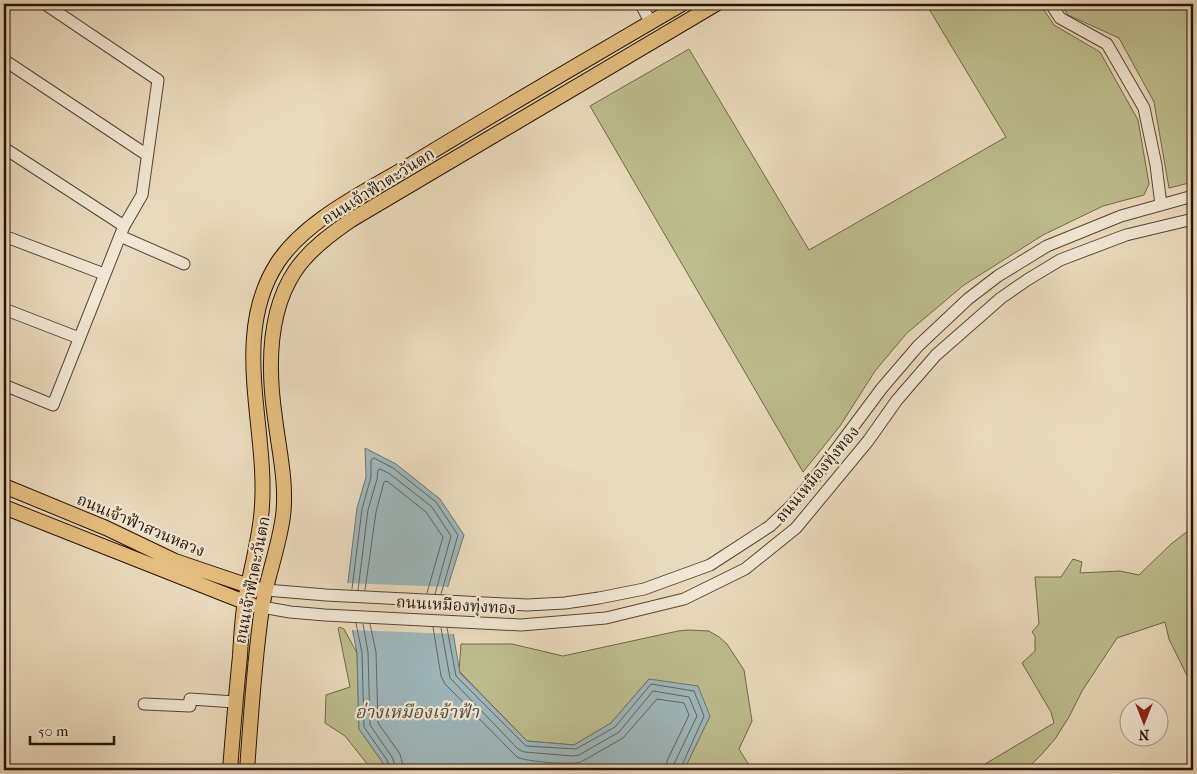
<svg xmlns="http://www.w3.org/2000/svg" width="1197" height="774" font-family="'IM FELL French Canon','Noto Serif Thai',serif">
  <style>
    .green { fill: #bdbd8d; stroke: #726847 }
    .water { fill: #9eb7bc; stroke: #6f7571 }
    .pier { fill: #eadabd }
    .lines { fill: none; stroke-linecap: round; stroke-linejoin: round }
    .shore { stroke: #63655e; stroke-width: 1 }
    .minor-casing { stroke: #584530; stroke-width: 13 }
    .major-casing { stroke: #281301; stroke-width: 16 }
    .minor { stroke: #f1e7d4; stroke-width: 11 }
    .major { stroke: #e5bd7e; stroke-width: 14 }
    .labels { text-anchor: middle; dominant-baseline: central; stroke-width: 4.5; stroke-linejoin: round; paint-order: stroke }
    .street-label { font-size: 16px; fill: #281301; stroke: #f1e7d4 }
    .water-label { font-size: 18px; font-style: italic; fill: #514c42; stroke: #f1e7d4 }
  </style>
  <rect width="100%" height="100%" fill="#eadabd"/>
  <filter id="stains"><feTurbulence type="fractalNoise" baseFrequency=".004" numOctaves="4"/><feColorMatrix values="0 0 0 0 .2 0 0 0 0 .09 0 0 0 0 .02 0 0 0 .5 -.17"/></filter>
  <radialGradient id="worn" r=".72"><stop offset=".6" stop-color="#630" stop-opacity="0"/><stop offset="1" stop-color="#630" stop-opacity=".3"/></radialGradient>
  <path class="green" d="M926,4h114l14,21 46,27 38,68 11,64 -5,11 -41,11 -60,29 -79,50 -57,48 -32,38 -35,55 -37,46 -213,-366 99,-57 120,201 197,-113z
    M1061,4h132v178l-24,6 -15,-86 -35,-64 -51,-23z
    M1193,527v161l-24,-49 -4,-17 -48,16 -35,53 -13,26 -14,22 -13,15 -16,16h-51l79,-47 -3,-11 -29,-49 13,-12v-15l-3,-4 7,-8 -4,-47h26l12,-18 9,3 -2,11 40,-2 19,4 32,-31z
    M340,627l4,2 13,24 2,76 24,34 3,7h-14l-27,-34 -20,-13 1,-28 24,-8 -12,-59z
    M688,630l21,1 10,6 8,7 17,26 8,51 -13,28 13,21h-68l26,-54 -61,-37 -38,44 -37,22 -47,-4 -68,-70 2,-27h51l51,12 115,-25z"/>
  <path class="water" d="M365,448l31,16 44,35 24,36 -18,57 14,81 67,68 47,4 37,-22 38,-44 49,7 12,30 -26,54h-298l-3,-7 -24,-34 -2,-76 -11,-55 11,-90 9,-31z"/>
  <path class="pier" d="M345,583l105,4 -2,6 8,41 -106,-4 -7,-32z"/>
  <g class="lines">
    <path class="shore" d="M352,589l10,-80 9,-32v-17l3,-2 19,10 43,34 22,33 -17,59
      M358,590l10,-80 9,-31 1,-9 2,-1 10,5 42,33 19,29 -16,58
      M365,590l11,-78 8,-30 3,-1 39,31 17,25 -16,56
      M356,623l6,30 2,74 23,33 4,10
      M363,624l5,28 2,73 22,32 5,13
      M370,624l6,28 2,71 22,31 4,16
      M433,627l8,49 4,8 72,73c10,5 53,8 64,5l42,-24 34,-39 27,4 5,12 -22,46 -1,9
      M441,628l9,50 68,71 6,3 49,4 6,-1 40,-23 34,-41 36,6 8,19 -23,48 -1,6
      M447,628l9,48 70,70 50,3 39,-22 36,-43 43,7 10,25 -24,54"/>
    <defs>
      <path id="minor" d="M641,4l9,18
        M1051,4l9,14 47,26 37,64 12,57 5,40
        M4,60l143,95
        M4,148l120,78
        M4,236l100,38
        M120,236l64,28
        M4,309l75,29
        M4,385l49,20 71,-179 18,-31 16,-115 -113,-76
        M266,590l60,5 201,10 38,-2 34,-5 45,-9 66,-24 60,-39 21,-20 23,-27 68,-91 36,-42 50,-47 30,-23 49,-30 74,-30 72,-20
        M262,607l28,5 35,3 196,10 85,-7 78,-19 61,-30 51,-41 72,-87 29,-41 39,-45 65,-57 26,-18 33,-20 66,-25 67,-16
        M144,704l46,2v-7l45,3"/>
      <path id="major" d="M4,486l102,42 69,33 80,27
        M4,507l248,98
        M230,770c3,-38 6,-76 10,-114 1,-19 2,-37 5,-55 5,-28 13,-56 16,-84 10,-83 -33,-179 17,-255 29,-43 89,-71 132,-97 90,-55 181,-108 272,-161
        M247,770c4,-54 7,-108 15,-162 5,-31 17,-61 21,-92 4,-33 -4,-65 -8,-98 -7,-48 -8,-105 20,-147 14,-21 36,-37 56,-51l365,-216"/>
    </defs>
    <use href="#minor" class="minor-casing"/>
    <use href="#major" class="major-casing"/>
    <use href="#minor" class="minor"/>
    <use href="#major" class="major"/>
  </g>
  <g class="labels">
    <g class="street-label">
      <text transform="translate(378 186) rotate(-32)">ถนนเจ้าฟ้าตะวันตก</text>
      <text transform="translate(817 474) rotate(-50)">ถนนเหมืองทุ่งทอง</text>
      <text transform="translate(141 525) rotate(23)">ถนนเจ้าฟ้าสวนหลวง</text>
      <text transform="translate(252 580) rotate(-79)">ถนนเจ้าฟ้าตะวันตก</text>
      <text transform="translate(456 605) rotate(3)">ถนนเหมืองทุ่งทอง</text>
    </g>
    <g class="water-label">
      <text x="417" y="712">อ่างเหมืองเจ้าฟ้า</text>
    </g>
  </g>
  <rect width="1197" height="774" fill="none" stroke="#eadabd" stroke-width="20"/>
  <rect x="5" y="5" width="1187" height="764" fill="none" stroke="#281301" stroke-width="2.5"/>
  <rect x="10" y="10" width="1177" height="754" fill="none" stroke="#281301"/>
  <g transform="translate(1144 722) rotate(180)"><circle r="24" fill="#f1e7d4" stroke="#a19280"/>
  <path d="M0-4L9 19L0 12L-9 19Z" fill="#8f2418"/>
  <text y="-8" font-size="14" font-weight="bold" text-anchor="middle" fill="#281301">N</text>
  </g>
  <path d="M30 736v8h84v-8" fill="none" stroke="#281301" stroke-width="2.5"/>
  <text x="38" y="736" font-size="15" fill="#281301" stroke="#f1e7d4" stroke-width="4" paint-order="stroke">50 m</text>
  <rect width="100%" height="100%" filter="url(#stains)"/>
  <rect width="100%" height="100%" fill="url(#worn)"/>
</svg>
